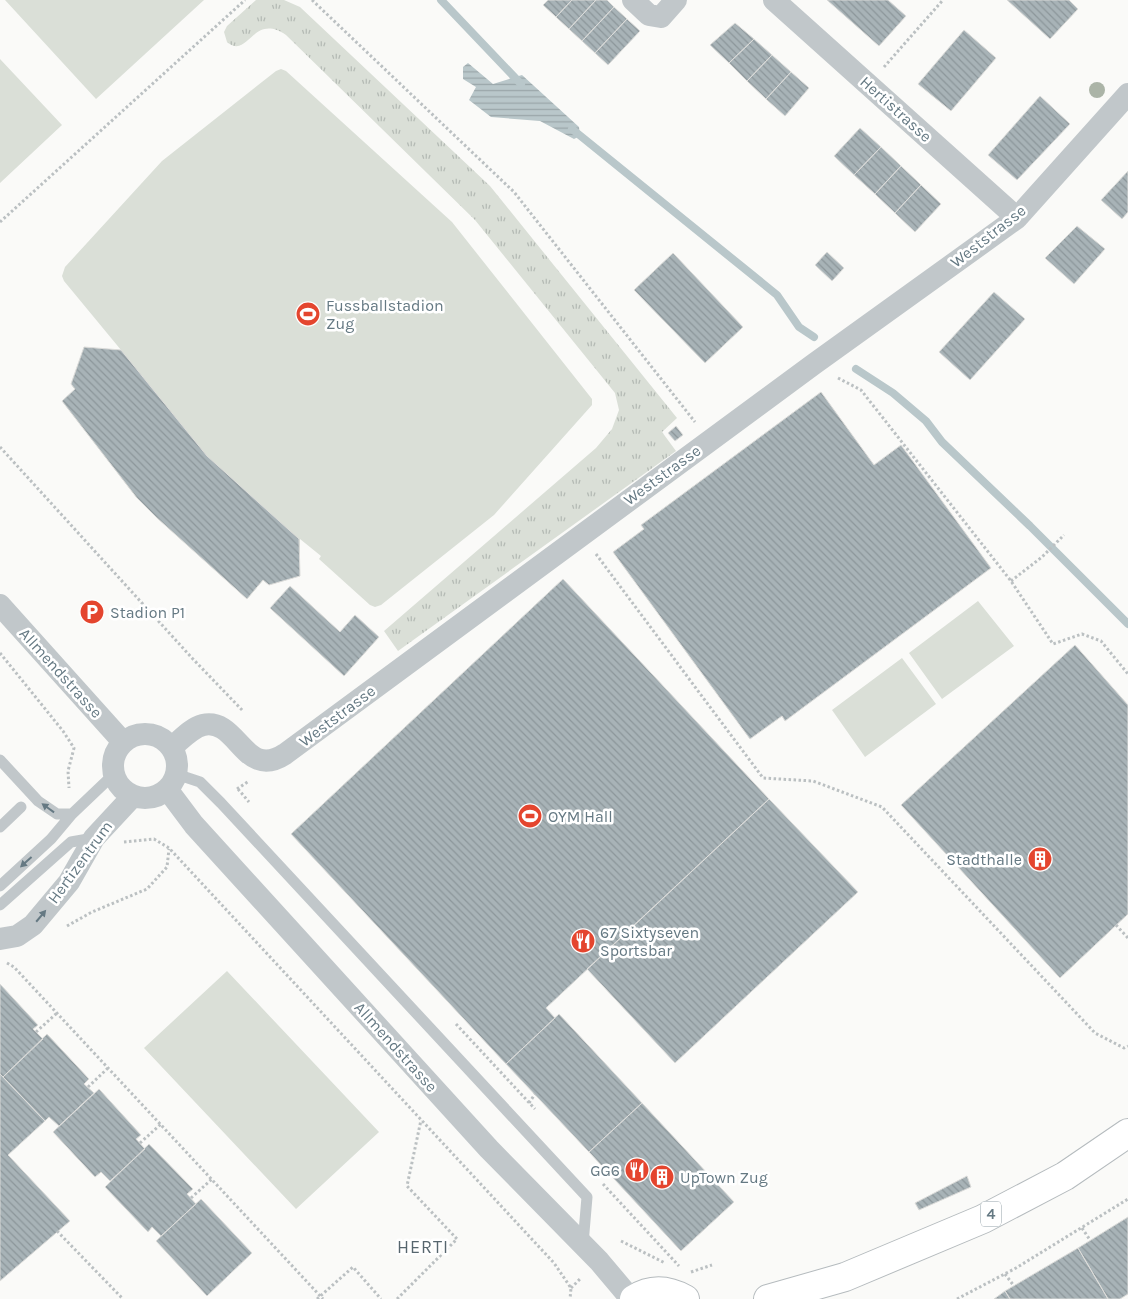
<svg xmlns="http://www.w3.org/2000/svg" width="1128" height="1299" font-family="Karla,sans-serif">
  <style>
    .grass { fill: url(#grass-tufts) }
    .park { fill: #dadfd7 }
    .water { fill: url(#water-rules) }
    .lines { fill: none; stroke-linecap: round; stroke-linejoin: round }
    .stream { stroke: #b9c7ca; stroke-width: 8 }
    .building { fill: url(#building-back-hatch); stroke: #dcdcda }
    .primary-casing { stroke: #b5bbbe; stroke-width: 30 }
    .path { stroke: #bbc0c2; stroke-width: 3; stroke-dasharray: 2.5 2.5; stroke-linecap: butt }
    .service { stroke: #c1c7ca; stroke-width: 11 }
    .minor { stroke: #c1c7ca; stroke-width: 22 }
    .primary { stroke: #fff; stroke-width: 28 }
    .tree { fill: #abb4a7 }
    .oneway { fill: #657983 }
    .labels { text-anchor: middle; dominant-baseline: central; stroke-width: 5; stroke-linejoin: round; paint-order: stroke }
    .shield { fill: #fff; stroke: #93a1a8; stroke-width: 1 }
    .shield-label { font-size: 15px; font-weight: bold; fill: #657983 }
    .street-label { font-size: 16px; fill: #657983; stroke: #fff }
    .poi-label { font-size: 16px; fill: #657983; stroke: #fff; text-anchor: start }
    .neighbourhood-label { font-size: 18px; letter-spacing: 1px; fill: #57666e; stroke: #fff }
  </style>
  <defs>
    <pattern id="grass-tufts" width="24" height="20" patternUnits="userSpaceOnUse" patternTransform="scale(1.25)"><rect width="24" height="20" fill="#dadfd7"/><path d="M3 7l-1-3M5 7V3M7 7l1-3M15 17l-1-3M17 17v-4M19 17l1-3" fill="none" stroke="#b4bab4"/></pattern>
    <pattern id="water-rules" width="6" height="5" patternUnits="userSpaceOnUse" patternTransform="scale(1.25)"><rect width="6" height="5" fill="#b9c7ca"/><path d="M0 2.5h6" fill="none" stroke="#9aa6a9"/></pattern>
    <pattern id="building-back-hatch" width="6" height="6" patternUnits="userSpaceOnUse" patternTransform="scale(1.25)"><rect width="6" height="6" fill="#a8b3b7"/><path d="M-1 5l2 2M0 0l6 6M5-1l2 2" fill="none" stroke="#8c969a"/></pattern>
  </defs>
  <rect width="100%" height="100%" fill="#fafaf8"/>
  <path class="grass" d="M256,0h28l16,7 190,179 187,232 -15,14 14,19 -278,200 -14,-20 212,-183 16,-19 7,-19 -4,-17 -140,-173 -189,-185c-34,-23 -37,25 -59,7l-3,-10 3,-6z"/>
  <path class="park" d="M5,0h199l-108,99z
    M0,59l62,66 -62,58z
    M281,69l5,2 166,151 140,177v6l-98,110 -113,90 -6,2 -5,-2 -51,-46 2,-3 -21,-17v37l-31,9 -6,-5 -16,19 -91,-82 -19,-19 -75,-97 13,-11 -4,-6 50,-34 -57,-69 -2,-5 3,-9 97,-106 114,-90z
    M978,601l36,45 -72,53 -33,-46z
    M902,658l34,46 -71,53 -33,-47z
    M227,971l152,161 -83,77 -152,-161z"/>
  <path class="water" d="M468,63l25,21 29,-9 57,52 1,9 -6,3 -34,-18 -49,-4 -22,-17 7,-13 -13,-8v-12z"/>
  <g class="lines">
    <path class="stream" d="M441,0l80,84
      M572,129l205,166 22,32 15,10
      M856,369l37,24 33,28 16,21 88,84 98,98"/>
  </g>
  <path class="building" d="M548,0h24l-16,17 -13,-12z
    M572,0h24l-27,29 -13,-12z
    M596,0h11l7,7 -32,34 -13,-12z
    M827,0h61l18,16 -27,30z
    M1007,0h62l9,9 -28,30z
    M614,7l13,12 -32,34 -13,-12z
    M627,19l13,12 -32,34 -13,-12z
    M735,23l19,16 -25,24 -19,-18z
    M964,30l32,28 -45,53 -33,-27z
    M754,39l18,16 -25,26 -18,-18z
    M772,55l19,17 -25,27 -19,-18z
    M791,72l18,16 -24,28 -19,-17z
    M1040,96l30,28 -53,56 -29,-25z
    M860,128l21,19 -27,28 -20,-19z
    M881,147l20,19 -26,28 -21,-19z
    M901,166l20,19 -26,28 -20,-19z
    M1128,171v41l-6,7 -21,-19z
    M921,185l20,19 -26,28 -20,-19z
    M1077,226l28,23 -31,35 -29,-26z
    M827,252l17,16 -12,13 -17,-16z
    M673,253l70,74 -38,36 -71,-73z
    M994,292l31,27 -55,61 -31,-28z
    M84,347l37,3 86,106 92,83 1,37 -31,9 -6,-5 -16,19 -91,-82 -19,-19 -75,-97 13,-12 -4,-5z
    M821,392l53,73 27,-20 90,123 -206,153 -3,-5 -32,23 -137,-187 31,-23 -3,-4z
    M676,426l7,9 -8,6 -7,-8z
    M563,579l206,220 -223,209 9,10 -49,46 -215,-230z
    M290,586l50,46 15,-17 24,22 -35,39 -74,-68z
    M1075,645l53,60v209l-68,64 -159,-173z
    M769,799l89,93 -183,171 -88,-94z
    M0,984l38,41 -5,4 10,10 -40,38 -3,-3z
    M559,1014l83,89 -53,49 -83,-88z
    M47,1034l42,45 -5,5 10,9 -35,33 -10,-9 -4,4 -42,-44z
    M0,1074l45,47 -37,34 62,66 -70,60z
    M99,1089l42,46 -5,4 9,10 -35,32 -9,-9 -6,5 -42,-45z
    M642,1103l92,99 -53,49 -92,-99z
    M149,1144l44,45 -6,5 9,10 -35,32 -9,-9 -4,5 -43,-45z
    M967,1176l4,11 -52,23 -4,-7z
    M201,1199l51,54 -45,43 -51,-55z
    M1128,1217v77l-8,5h-12l-30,-51z
    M1078,1248l30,51h-98l-5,-8z
    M1005,1291l5,8h-16z"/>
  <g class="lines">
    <defs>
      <path id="primary" d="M634,1299c17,-11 33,-10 51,0
        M768,1299l77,-22 138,-58 82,-43 63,-43"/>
    </defs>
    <use href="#primary" class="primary-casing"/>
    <path class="path" d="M312,0l202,192 181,230
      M884,67l59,-67
      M0,222l245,-222
      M838,378l23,12 150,191 42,63 29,-10 19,7 27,33
      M0,447l192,211 51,53
      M596,554l167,224 50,3 69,26 213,226 29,15 4,-2
      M1011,581l31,-24 22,-22
      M0,653l63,78 11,17 -6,23 1,17
      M237,789l12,-8
      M238,789l11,13
      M124,842l30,-3 15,9 385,415 17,25 -1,11
      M1116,925l12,13
      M67,926l25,-14 55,-23 20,-22 2,-18
      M7,963l7,4 309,332
      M456,1024l79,85
      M36,1032l21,-19
      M88,1087l20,-19
      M529,1103l6,-9
      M140,1143l21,-19
      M603,1184l76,82
      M191,1198l21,-19
      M1082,1228l8,12
      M57,1231l66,68
      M621,1241l44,22
      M691,1272l21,-7
      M1005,1274l9,12
      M571,1288l10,-10
      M317,1299l36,-32 28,32
      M397,1299l60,-60 -50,-53 14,-66
      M957,1299l59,-31 112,-69"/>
    <path class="service" d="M0,760l38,41 19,13h15l42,-40
      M176,774l24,8 21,21 366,394 -4,47
      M0,827l21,-20
      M0,886l51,-47 21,-25
      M0,905l71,-63 23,-4"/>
    <path class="minor" d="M633,0l16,15 12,2 15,-17
      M774,0l243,218
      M0,605l123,137
      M113 766a32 32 0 1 1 64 0a32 32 0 1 1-64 0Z
      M172,747c9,-7 19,-19 31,-22 35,-8 41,56 82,29l529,-390 203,-146 111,-124
      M167,789l27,36 295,324 110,112 32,38
      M0,939l17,-3 16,-11 36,-43 25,-44 39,-42"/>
    <use href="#primary" class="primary"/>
  </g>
  <circle class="tree" cx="1097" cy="90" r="8"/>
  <defs><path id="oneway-solid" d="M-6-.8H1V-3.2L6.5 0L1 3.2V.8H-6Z" transform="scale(1.25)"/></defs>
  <g class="oneway">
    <use href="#oneway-solid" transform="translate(48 808) rotate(-144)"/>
    <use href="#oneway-solid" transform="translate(26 862) rotate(138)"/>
    <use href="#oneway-solid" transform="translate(41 916) rotate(-50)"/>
  </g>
  <defs>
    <symbol id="stadium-disc" viewBox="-11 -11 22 22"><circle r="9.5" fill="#e4452e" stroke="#fff"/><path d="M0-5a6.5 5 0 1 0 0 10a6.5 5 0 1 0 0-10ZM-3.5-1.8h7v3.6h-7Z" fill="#fff"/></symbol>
    <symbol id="parking-disc" viewBox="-11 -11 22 22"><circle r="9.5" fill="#e4452e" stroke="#fff"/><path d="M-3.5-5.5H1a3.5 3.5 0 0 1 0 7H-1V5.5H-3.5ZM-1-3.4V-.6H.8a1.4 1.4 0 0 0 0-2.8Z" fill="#fff"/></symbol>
    <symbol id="building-disc" viewBox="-11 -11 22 22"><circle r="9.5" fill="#e4452e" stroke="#fff"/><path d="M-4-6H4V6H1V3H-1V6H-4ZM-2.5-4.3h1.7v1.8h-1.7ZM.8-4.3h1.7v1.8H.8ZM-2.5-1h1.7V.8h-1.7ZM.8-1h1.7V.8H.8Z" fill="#fff"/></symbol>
    <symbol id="restaurant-disc" viewBox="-11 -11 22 22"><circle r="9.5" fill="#e4452e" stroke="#fff"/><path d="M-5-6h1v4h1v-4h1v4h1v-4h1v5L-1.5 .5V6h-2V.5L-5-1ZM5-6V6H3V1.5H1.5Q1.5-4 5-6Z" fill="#fff"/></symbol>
  </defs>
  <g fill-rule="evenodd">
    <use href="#stadium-disc" x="294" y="300" width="28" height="28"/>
    <use href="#parking-disc" x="78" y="598" width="28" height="28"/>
    <use href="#stadium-disc" x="516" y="802" width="28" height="28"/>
    <use href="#building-disc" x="1026" y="845" width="28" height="28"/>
    <use href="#restaurant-disc" x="569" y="927" width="28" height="28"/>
    <use href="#restaurant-disc" x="623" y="1156" width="28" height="28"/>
    <use href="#building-disc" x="648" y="1163" width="28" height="28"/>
  </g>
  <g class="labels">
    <rect class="shield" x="981" y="1201.5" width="20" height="25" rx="4"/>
    <g class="shield-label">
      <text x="991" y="1214">4</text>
    </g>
    <g class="street-label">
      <text transform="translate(896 109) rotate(42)">Hertistrasse</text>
      <text transform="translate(988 236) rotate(-38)">Weststrasse</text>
      <text transform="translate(662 475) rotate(-36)">Weststrasse</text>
      <text transform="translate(61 673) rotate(48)">Allmendstrasse</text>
      <text transform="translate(337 716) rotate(-37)">Weststrasse</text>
      <text transform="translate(80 862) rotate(-54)">Hertizentrum</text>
      <text transform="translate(396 1047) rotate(48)">Allmendstrasse</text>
    </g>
    <g class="poi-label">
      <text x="326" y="305">Fussballstadion<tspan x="326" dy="18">Zug</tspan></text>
      <text x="110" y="612">Stadion P1</text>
      <text x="548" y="816">OYM Hall</text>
      <text x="1022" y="859" text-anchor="end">Stadthalle</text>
      <text x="600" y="932">67 Sixtyseven<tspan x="600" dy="18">Sportsbar</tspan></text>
      <text x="620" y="1170" text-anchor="end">GG6</text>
      <text x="680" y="1177">UpTown Zug</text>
    </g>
    <g class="neighbourhood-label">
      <text x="423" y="1247">HERTI</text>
    </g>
  </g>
</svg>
